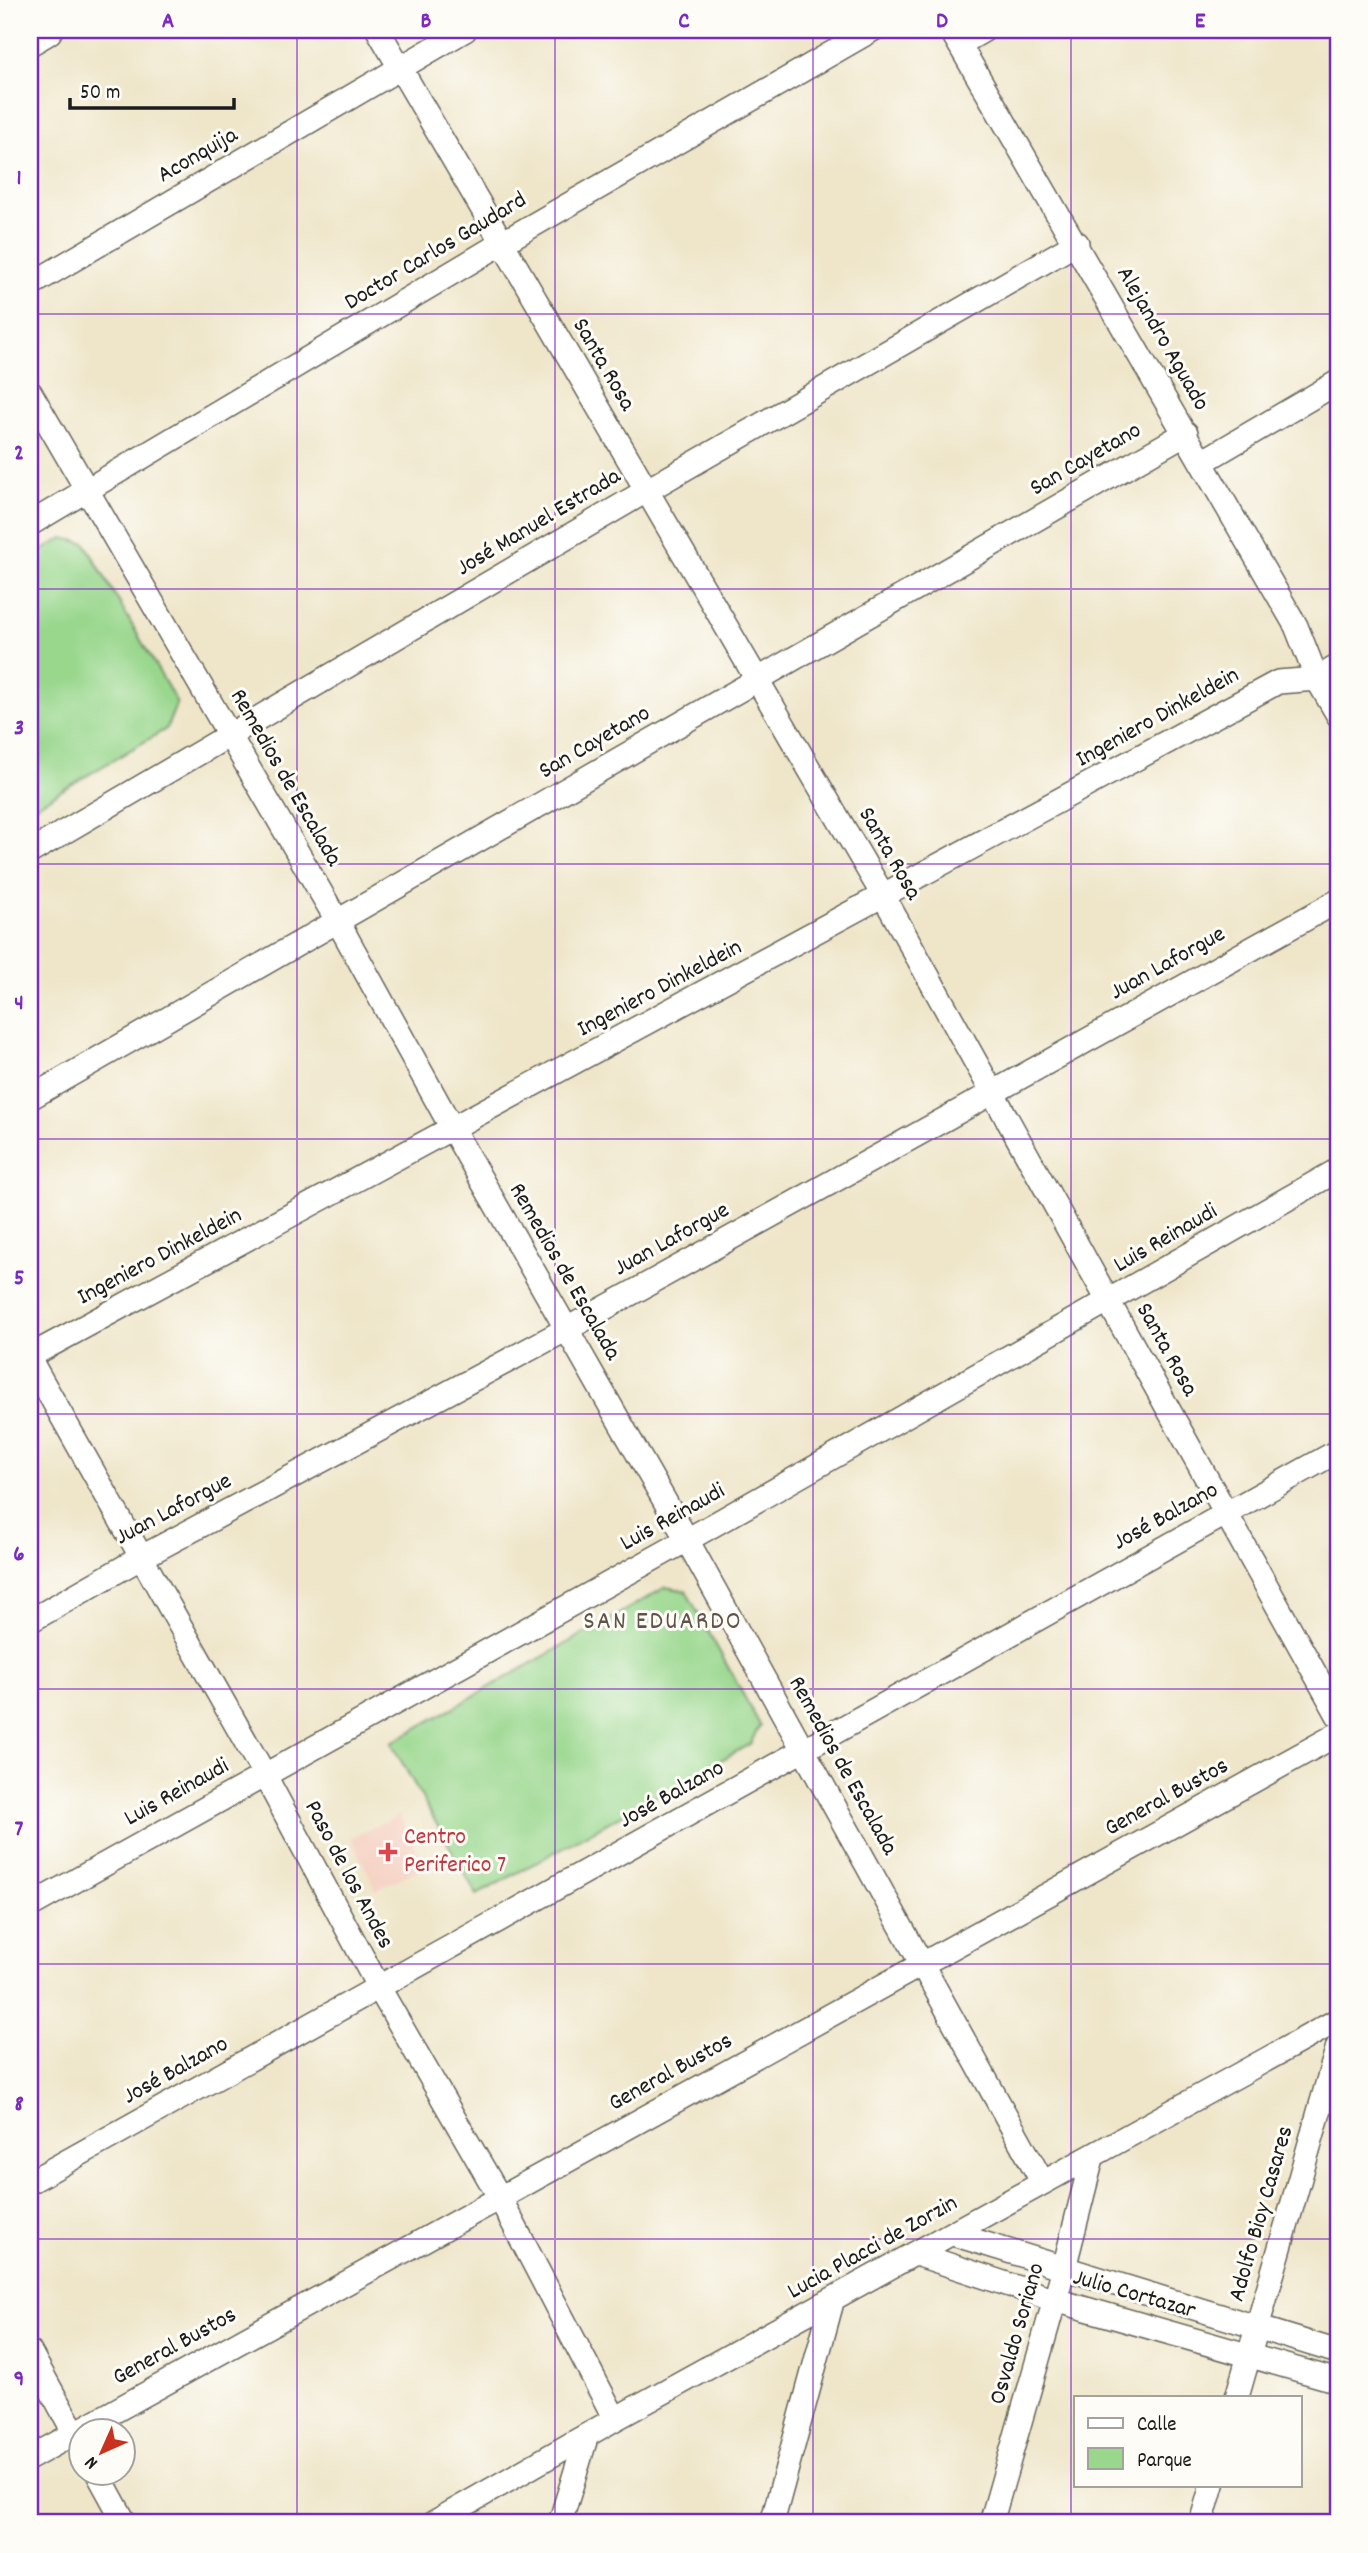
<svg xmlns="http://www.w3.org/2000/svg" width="1368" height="2553" font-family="Dekko,sans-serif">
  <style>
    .built { fill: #f5d2c3 }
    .green { fill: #99d78d; stroke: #5a7a54; stroke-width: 2 }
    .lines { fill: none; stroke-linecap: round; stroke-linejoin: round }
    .minor-casing { stroke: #666359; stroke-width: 26 }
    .major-casing { stroke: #666359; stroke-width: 33 }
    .minor { stroke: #fff; stroke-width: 23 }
    .major { stroke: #fff; stroke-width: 30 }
    .grid { fill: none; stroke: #7b2cbf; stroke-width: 2; stroke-opacity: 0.55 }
    .health-dot { fill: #e0444e; stroke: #fdfcf7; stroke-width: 2.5 }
    .labels { text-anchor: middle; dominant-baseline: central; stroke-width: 6; stroke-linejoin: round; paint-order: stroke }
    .street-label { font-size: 24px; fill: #1c1c1c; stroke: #fdfcf7 }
    .health-label { font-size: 24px; fill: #be3a42; stroke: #fdfcf7; text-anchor: start }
    .neighbourhood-label { font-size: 26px; letter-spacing: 2px; fill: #62534a; stroke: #fdfcf7 }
    .neatline { fill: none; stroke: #7b2cbf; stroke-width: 2.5 }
    .grid-label { font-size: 23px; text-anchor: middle; font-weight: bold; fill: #7b2cbf }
  </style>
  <rect width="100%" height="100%" fill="#fdfcf7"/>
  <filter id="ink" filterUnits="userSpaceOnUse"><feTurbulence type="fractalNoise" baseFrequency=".0143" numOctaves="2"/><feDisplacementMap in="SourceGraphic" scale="14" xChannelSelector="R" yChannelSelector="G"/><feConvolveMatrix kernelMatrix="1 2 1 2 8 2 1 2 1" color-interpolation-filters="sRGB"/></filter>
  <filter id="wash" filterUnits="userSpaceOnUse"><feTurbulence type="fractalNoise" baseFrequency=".00686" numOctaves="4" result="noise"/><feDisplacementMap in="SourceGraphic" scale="28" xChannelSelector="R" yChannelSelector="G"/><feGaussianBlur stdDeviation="1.57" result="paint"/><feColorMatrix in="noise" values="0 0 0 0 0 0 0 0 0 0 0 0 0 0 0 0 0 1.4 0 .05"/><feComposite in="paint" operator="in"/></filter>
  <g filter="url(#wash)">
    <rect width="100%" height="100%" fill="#efe6ca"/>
    <path class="built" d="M399,1815l25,52 -48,23 -25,-52z"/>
    <path class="green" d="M63,538l22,5 92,160 -11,26 -136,80v-251z
      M666,1587l20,4 74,134 -10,19 -273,151 -86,-152z"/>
  </g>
  <g filter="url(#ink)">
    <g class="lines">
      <defs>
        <path id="minor" d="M378,30l506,867 454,818
          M951,30l345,596 21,53 21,36
          M960,44l24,-14
          M30,285l435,-255
          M30,392l308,530 115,208 234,410 356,643
          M1202,462l136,-80
          M30,524l472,-281 370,-213
          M30,852l616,-361 431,-248
          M30,1098l1156,-665
          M30,1356l1248,-674 39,-3 21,-13
          M30,1360l234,414 115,214 121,210 115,221
          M30,1621l112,-64 425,-228 771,-428
          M30,1906l657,-366 651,-370
          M30,2182l1308,-731
          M953,2234l385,118
          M916,2254l139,46 283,81
          M30,2352l50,91
          M1237,2397l101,-351
          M30,2458l1308,-724
          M97,2472l28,51
          M433,2523l182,-104 723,-399
          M560,2523l26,-85
          M772,2523l60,-221
          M991,2523l73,-255 28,-110
          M1201,2523l11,-38"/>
        <path id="major" d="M30,40l17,-10"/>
      </defs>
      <use href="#minor" class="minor-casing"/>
      <use href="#major" class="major-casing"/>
      <use href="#minor" class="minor"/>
      <use href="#major" class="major"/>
    </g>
  </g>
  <path class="grid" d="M297,30v2493M555,30v2493M813,30v2493M1071,30v2493M30,314h1308M30,589h1308M30,864h1308M30,1139h1308M30,1414h1308M30,1689h1308M30,1964h1308M30,2239h1308"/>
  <path class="health-dot" d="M384.5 1841.5h7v7h7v7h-7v7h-7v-7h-7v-7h7z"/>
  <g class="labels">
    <g class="street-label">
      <text transform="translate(198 156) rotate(-30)">Aconquija</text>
      <text transform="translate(436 252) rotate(-31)">Doctor Carlos Gaudard</text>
      <text transform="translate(1162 339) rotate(60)">Alejandro Aguado</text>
      <text transform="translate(603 365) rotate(60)">Santa Rosa</text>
      <text transform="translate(1086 460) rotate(-30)">San Cayetano</text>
      <text transform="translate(539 523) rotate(-31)">José Manuel Estrada</text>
      <text transform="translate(1158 718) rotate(-29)">Ingeniero Dinkeldein</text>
      <text transform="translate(595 743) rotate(-30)">San Cayetano</text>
      <text transform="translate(285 778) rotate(60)">Remedios de Escalada</text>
      <text transform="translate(889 854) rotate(60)">Santa Rosa</text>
      <text transform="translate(1168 964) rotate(-29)">Juan Laforgue</text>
      <text transform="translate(660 989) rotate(-28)">Ingeniero Dinkeldein</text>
      <text transform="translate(1166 1239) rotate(-30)">Luis Reinaudi</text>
      <text transform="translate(672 1240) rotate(-29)">Juan Laforgue</text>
      <text transform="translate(160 1257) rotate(-28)">Ingeniero Dinkeldein</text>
      <text transform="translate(564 1272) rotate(60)">Remedios de Escalada</text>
      <text transform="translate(1166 1350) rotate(61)">Santa Rosa</text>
      <text transform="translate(174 1510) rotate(-28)">Juan Laforgue</text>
      <text transform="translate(1166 1517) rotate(-29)">José Balzano</text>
      <text transform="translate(673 1518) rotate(-29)">Luis Reinaudi</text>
      <text transform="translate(842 1766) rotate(61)">Remedios de Escalada</text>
      <text transform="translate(177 1793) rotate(-29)">Luis Reinaudi</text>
      <text transform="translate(672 1795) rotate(-29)">José Balzano</text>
      <text transform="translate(1167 1798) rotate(-29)">General Bustos</text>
      <text transform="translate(348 1875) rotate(62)">Paso de los Andes</text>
      <text transform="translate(176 2071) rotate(-29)">José Balzano</text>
      <text transform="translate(671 2073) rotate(-29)">General Bustos</text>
      <text transform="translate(1262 2214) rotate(-74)">Adolfo Bioy Casares</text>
      <text transform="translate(873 2248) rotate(-29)">Lucia Placci de Zorzin</text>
      <text transform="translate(1134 2295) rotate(16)">Julio Cortazar</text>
      <text transform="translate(1018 2334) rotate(-74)">Osvaldo Soriano</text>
      <text transform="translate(175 2347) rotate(-29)">General Bustos</text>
    </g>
    <g class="health-label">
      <text x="404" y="1838">Centro<tspan x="404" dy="28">Periferico 7</tspan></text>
    </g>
    <g class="neighbourhood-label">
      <text x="663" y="1622">SAN EDUARDO</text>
    </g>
  </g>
  <rect width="1368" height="2553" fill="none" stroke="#fdfcf7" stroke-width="77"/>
  <rect x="1074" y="2396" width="228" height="91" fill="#fdfcf7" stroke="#a3a29f" stroke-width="2"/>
  <rect x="1088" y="2418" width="35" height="10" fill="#ffffff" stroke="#a3a29f" stroke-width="2"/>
  <text x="1137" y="2430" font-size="21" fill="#1c1c1c">Calle</text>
  <rect x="1088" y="2448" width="35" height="21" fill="#99d78d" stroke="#a3a29f" stroke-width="2"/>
  <text x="1137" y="2466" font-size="21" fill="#1c1c1c">Parque</text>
  <g transform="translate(102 2452) rotate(225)"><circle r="33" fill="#fdfcf7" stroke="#a3a29f" stroke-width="2"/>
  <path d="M0-5L12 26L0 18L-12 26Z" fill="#c8321e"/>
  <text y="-10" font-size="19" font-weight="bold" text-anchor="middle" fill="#1c1c1c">N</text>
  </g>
  <path d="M70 98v10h164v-10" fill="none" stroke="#1c1c1c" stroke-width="3.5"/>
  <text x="80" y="98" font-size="21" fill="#1c1c1c" stroke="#fdfcf7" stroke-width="5" paint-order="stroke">50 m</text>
  <rect x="38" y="38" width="1292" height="2476" class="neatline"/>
  <g class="grid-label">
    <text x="168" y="27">A</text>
    <text x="426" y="27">B</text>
    <text x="684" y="27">C</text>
    <text x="942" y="27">D</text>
    <text x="1200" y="27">E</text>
    <text x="19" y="184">1</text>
    <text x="19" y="459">2</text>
    <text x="19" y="734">3</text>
    <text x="19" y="1009">4</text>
    <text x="19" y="1284">5</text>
    <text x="19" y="1560">6</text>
    <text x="19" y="1835">7</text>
    <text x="19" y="2110">8</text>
    <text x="19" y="2385">9</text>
  </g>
</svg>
